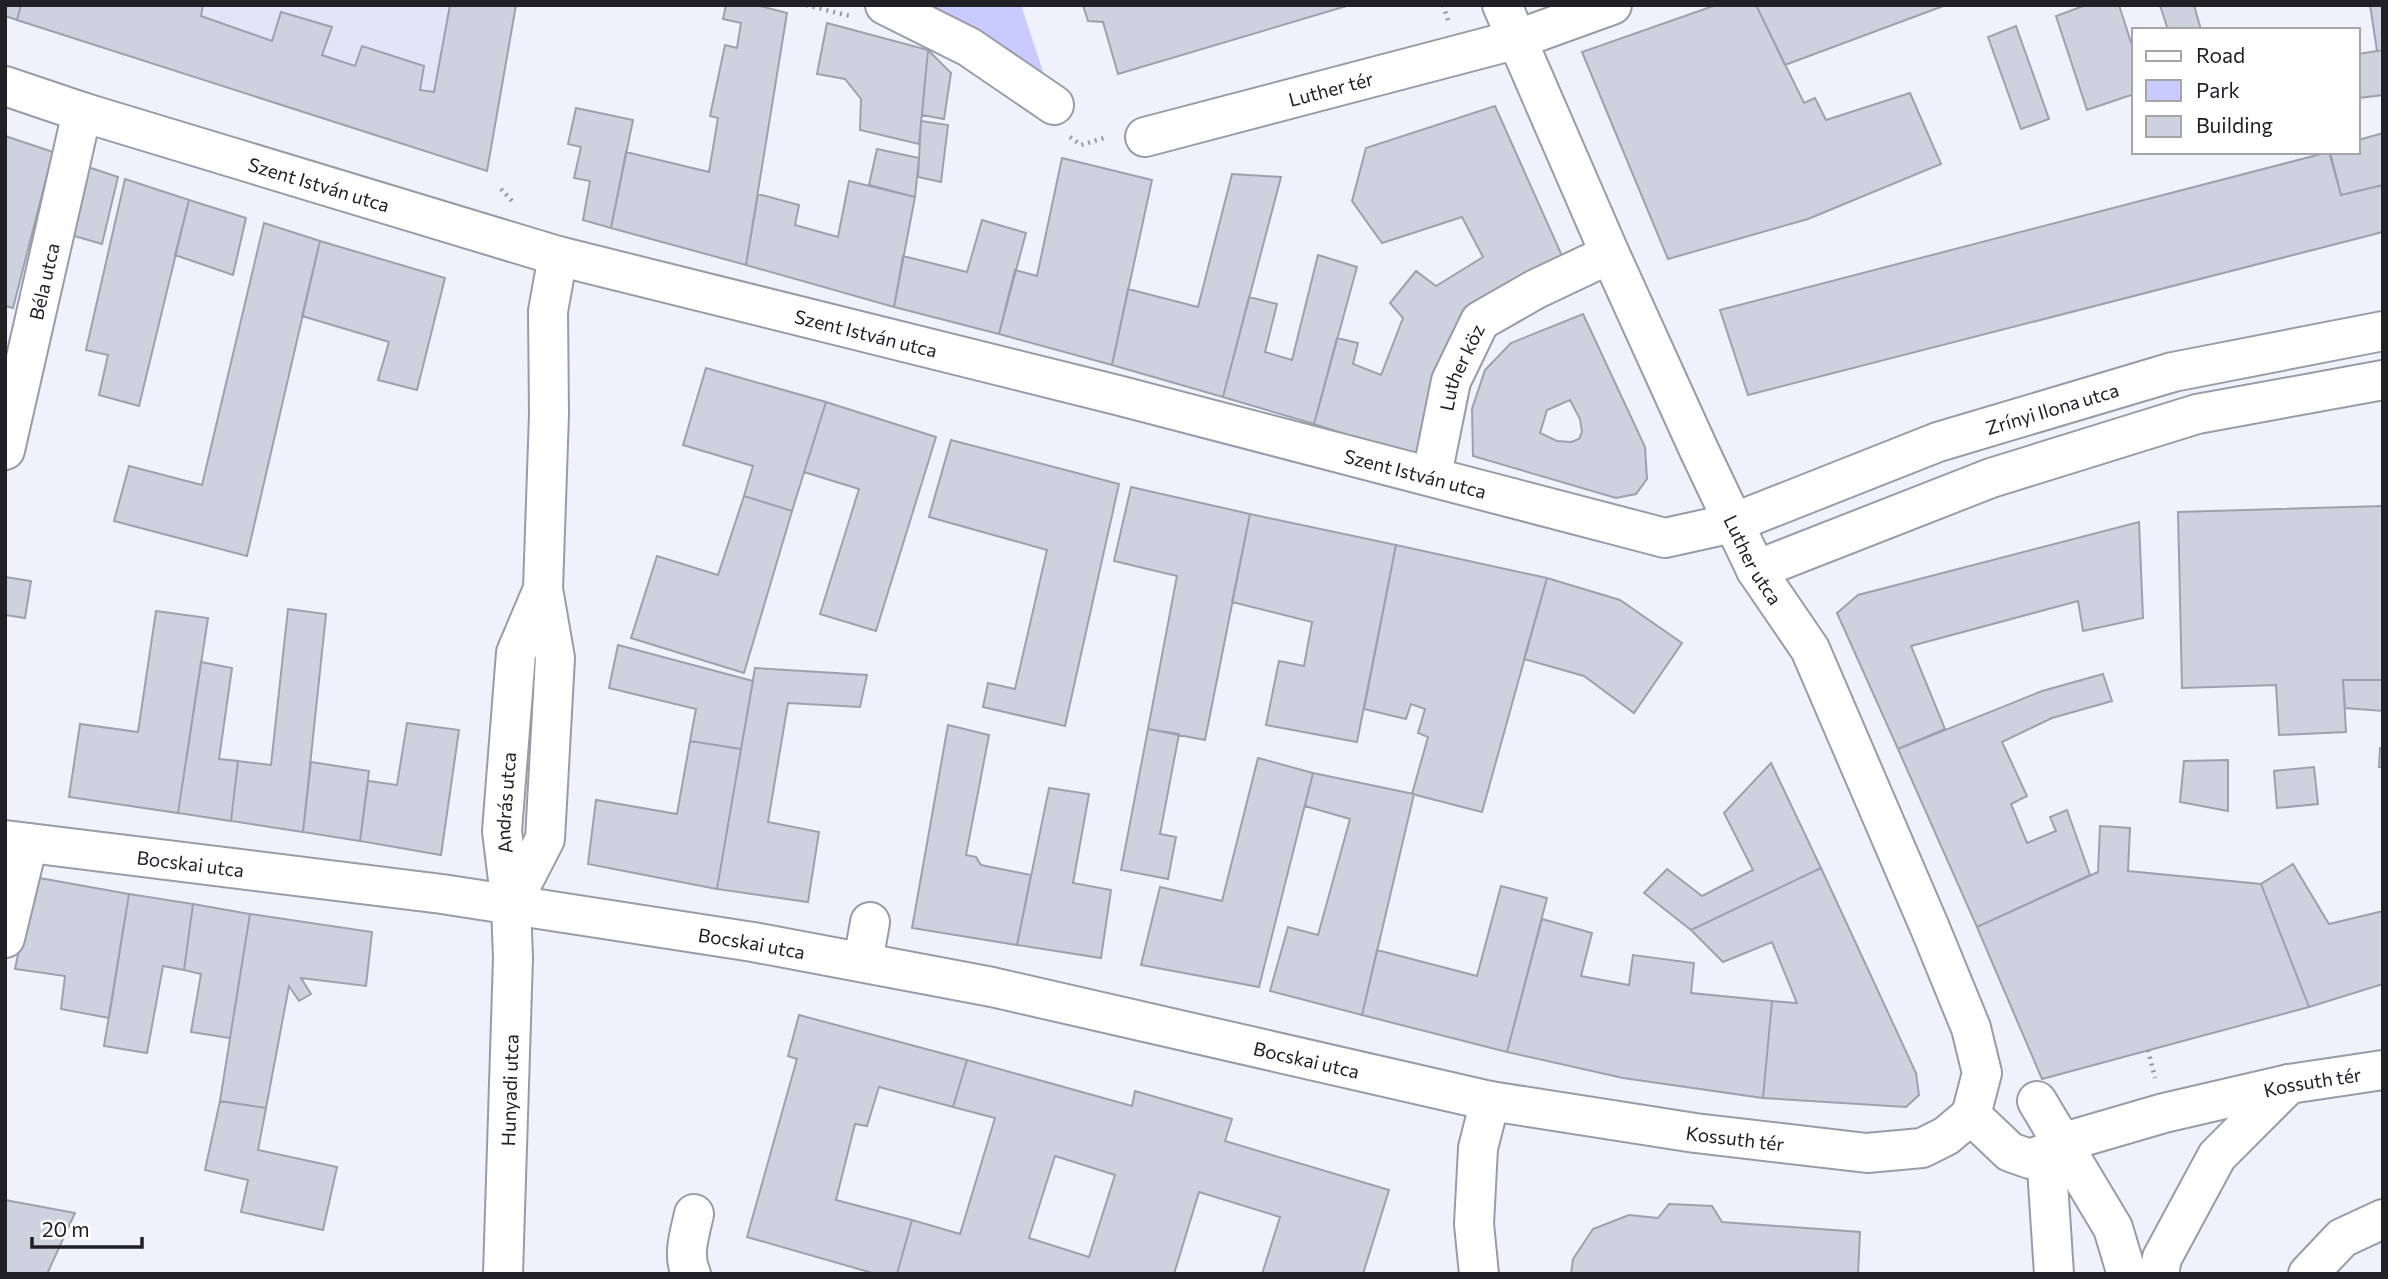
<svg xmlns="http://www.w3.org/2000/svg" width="2388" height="1279" font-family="Commissioner,sans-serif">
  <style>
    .built { fill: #e3e4f9 }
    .green { fill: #c9caff }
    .building { fill: #d0d1df; stroke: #9fa0ae; stroke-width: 2; fill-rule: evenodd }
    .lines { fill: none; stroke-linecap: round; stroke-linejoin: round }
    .minor-casing { stroke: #9a9ba8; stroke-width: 42 }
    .path { stroke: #9697a0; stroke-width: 4.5; stroke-dasharray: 2 5; stroke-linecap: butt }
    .minor { stroke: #fff; stroke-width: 38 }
    .labels { text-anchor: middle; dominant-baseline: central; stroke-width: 5; stroke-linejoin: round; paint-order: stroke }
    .street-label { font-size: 19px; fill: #202025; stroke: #fff }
  </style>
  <rect width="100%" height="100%" fill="#f0f1fd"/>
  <path class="built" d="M21,5h495l-29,166 -470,-151z"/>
  <path class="green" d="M885,5h136l33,100z"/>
  <path class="building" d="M5,5h16l-4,15 -12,-4z
    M21,5h182l-2,11 71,25 9,-29 51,15 -10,28 33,11 7,-20 62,20 -4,24 14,2 16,-87h66l-29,166 -470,-151z
    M726,5h30l31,8 -41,252 -135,-37 15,-76 83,20 9,-54 -8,-2 15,-71 12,3 4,-25 -18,-4z
    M1083,5h267l-232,69 -15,-52 -15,-1z
    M1716,5h40l48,98 11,-5 11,22 84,-27 31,71 -133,55 -140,40 -86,-207z
    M1756,5h190l-161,60z
    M2086,5h33l15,47v42l-47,16 -31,-94z
    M2160,5h34l7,25h-33z
    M2370,5h13v45l-6,1z
    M827,23l101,27 -9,94 -59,-14 1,-31 -16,-20 -28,-5z
    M2016,26l33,93 -28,10 -33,-92z
    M928,50l23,23 -7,46 -22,-4z
    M2383,50v45l-25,3v-44z
    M1495,106l72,161 -125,113 -17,80 -111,-36 23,-86 21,5 -5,21 28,11 22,-57 -13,-15 26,-32 20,15 47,-29 -21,-40 -80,26 -30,-42 14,-53z
    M576,108l57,12 -22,108 -28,-8 7,-39 -16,-3 7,-31 -13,-3z
    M921,121l27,4 -7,57 -23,-5z
    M2383,133v52l-42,10 -11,-43h28v-12z
    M5,136l48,16 -40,156 -8,-2z
    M877,149l42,9 -4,39 -46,-12z
    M2329,152l12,43 42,-10v47l-635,163 -28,-85z
    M1062,158l90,22 -40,185 -113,-31 16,-64 22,6z
    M88,167l30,10 -16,67 -31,-9z
    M1232,174l49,3 -58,220 -111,-32 16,-76 70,18z
    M125,179l64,21 -50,206 -40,-11 9,-40 -22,-5z
    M849,181l66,16 -21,110 -148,-42 12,-71 41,11 -4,20 43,12z
    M189,200l57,18 -13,57 -58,-20z
    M982,220l44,13 -27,101 -105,-27 9,-51 64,16z
    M264,223l56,18 -73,315 -133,-35 15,-55 73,19z
    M320,241l125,37 -28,112 -39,-10 11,-38 -87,-26z
    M1318,255l39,12 -43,157 -91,-27 26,-100 28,7 -12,48 27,8z
    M1583,314l62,133 2,32 -11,15 -20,4 -143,-42 -1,-47 13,-39 26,-27zM1570,400l10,19 2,13 -3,7 -8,3 -14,-1 -17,-8 7,-23z
    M706,368l120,34 -34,109 -48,-15 9,-30 -70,-21z
    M826,402l110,35 -60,194 -56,-17 39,-125 -55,-17z
    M951,440l168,44 -54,242 -82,-19 5,-24 27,6 32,-139 -118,-33z
    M1131,487l119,27 -45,226 -57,-11 29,-153 -63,-15z
    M744,496l48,15 -48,162 -113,-35 26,-82 61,19z
    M2383,506v174h-40l3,52 -67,3 -3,-50 -94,3 -4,-176z
    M1250,514l146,31 -39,197 -91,-17 13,-64 25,5 8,-44 -80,-20z
    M2139,522l4,96 -60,13 -5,-30 -167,45 34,83 -47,20 -61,-136 21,-18z
    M1396,545l151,33 -65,234 -70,-18 16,-57 -10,-4 7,-24 -14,-5 -5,15 -42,-10z
    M5,577l26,4 -6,37 -20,-3z
    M1547,578l73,22 62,43 -48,70 -50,-37 -60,-17z
    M288,609l38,5 -23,218 -72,-11 7,-60 33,4z
    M156,611l52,7 -30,195 -109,-16 11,-73 58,8z
    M618,645l135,36 -12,68 -51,-8 6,-32 -87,-21z
    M201,662l31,6 -13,91 19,2 -7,60 -53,-8z
    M755,668l112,7 -7,32 -72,-4 -20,119 51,10 -11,70 -91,-13z
    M2103,674l9,27 -60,17 -50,24 25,54 -16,8 16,39 29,-12 -6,-14 17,-7 23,65 -113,52 -79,-178 144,-58z
    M2343,680h40v31l-38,-3z
    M407,723l52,7 -18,125 -81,-14 8,-60 29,4z
    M948,725l41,10 -23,120 10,2 5,8 50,10 -14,70 -105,-17z
    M1148,729l31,5 -19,100 16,3 -8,42 -47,-9z
    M690,741l51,8 -24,140 -129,-25 8,-64 81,14z
    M2380,748h3v19h-4z
    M1258,758l55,15 -54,214 -118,-22 19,-78 62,14z
    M2228,760v51l-48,-9 4,-41z
    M311,762l58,9 -9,70 -57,-9z
    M1771,763l50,105 -130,62 -47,-37 23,-24 35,27 51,-26 -29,-57z
    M2314,767l4,37 -41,4 -3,-37z
    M1313,773l101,21 -52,221 -92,-24 18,-64 30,8 32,-116 -45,-13z
    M1049,788l40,6 -16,89 38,7 -10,68 -84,-13z
    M2100,826l30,2 -2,43 133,13 48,123 -267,72 -65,-152 121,-55z
    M2293,864l36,60 54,-13v73l-74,23 -48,-123z
    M1821,868l95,205 3,22 -13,12 -143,-9 9,-97 25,2 -25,-61 -49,20 -32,-32z
    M34,877l95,17 -20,124 -48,-9 4,-33 -50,-7z
    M1501,886l46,12 -40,154 -145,-37 15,-65 100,26z
    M129,894l64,10 -9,66 -21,-4 -16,87 -43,-7z
    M193,904l57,10 -20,124 -39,-6 10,-58 -17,-4z
    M250,914l122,18 -6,54 -65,-8 10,16 -12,7 -10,-15 -23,122 -46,-7z
    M1542,919l50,14 -11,43 48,9 4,-30 61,8 -3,30 81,8 -9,97 -140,-20 -116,-26z
    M799,1015l168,45 -14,47 -74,-20 -12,39 -12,-2 -19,76 76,20 -15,54h-21l-129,-37 50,-178 -9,-3z
    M967,1060l165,46 3,-15 97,28 -7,22 164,49 -26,84h-101l18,-57 -81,-25 -25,82h-277l15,-54 48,14 35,-116 -42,-11zM1055,1156l60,19 -26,82 -60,-19z
    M220,1101l46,7 -8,42 79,17 -14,63 -82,-18 7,-32 -43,-10z
    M5,1200l70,13 -28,61h-42z
    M1669,1204l43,2 10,16 138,10 -2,42h-287l2,-15 20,-30 36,-14 29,3z"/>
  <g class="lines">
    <defs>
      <g id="minor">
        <path d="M885,5l84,42 85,58"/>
        <path id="s1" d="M1502,5l108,249 89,196 57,120 54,79 120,279 41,100 11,45 -11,42"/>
        <path id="s2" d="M5,86l77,26 476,144 559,139 548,143 68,-15 205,-81 235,-70 210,-41"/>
        <path id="s3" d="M1145,137l373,-98 94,-34"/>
        <path id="s4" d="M5,450l77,-338"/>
        <path id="s5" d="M1432,475l19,-94 29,-60 56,-32 74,-35"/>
        <path d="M1756,570l235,-92 206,-64 186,-34"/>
        <path id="s6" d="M5,840l437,54 311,48 239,45 498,114 205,32 172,20 55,-5 24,-12 25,-21"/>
        <path d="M511,905l34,-66 10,-181 -12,-69 6,-175 -1,-103 10,-55"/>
        <path d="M5,938l23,-95"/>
        <path d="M863,962l7,-40"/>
        <path d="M2037,1101l76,127 12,40v6"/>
        <path id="s7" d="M1971,1115l39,37 20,7 16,-6 15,-10 103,-30 125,-29 94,-14"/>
        <path d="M2046,1153l8,121"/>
        <path id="s8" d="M503,1274l10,-316 -2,-53 -9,-74 14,-178 27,-64"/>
        <path d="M691,1274c-9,-19 -1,-41 3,-60"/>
        <path d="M1479,1274l-5,-50 4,-76 12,-47"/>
        <path d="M2159,1274l3,-16 55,-102 72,-72"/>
        <path d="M2308,1274l34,-36 41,-19"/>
      </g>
    </defs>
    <use href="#minor" class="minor-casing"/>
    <path class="path" d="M806,5l44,11
      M1443,5l5,15
      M1070,137l11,8 26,-8
      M501,189l12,13
      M2148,1050l7,28"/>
    <use href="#minor" class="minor"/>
  </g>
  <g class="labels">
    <g class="street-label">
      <text stroke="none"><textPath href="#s3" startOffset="192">Luther tér</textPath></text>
      <text stroke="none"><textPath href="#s2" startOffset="329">Szent István utca</textPath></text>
      <text stroke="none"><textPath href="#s4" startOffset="173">Béla utca</textPath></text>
      <text stroke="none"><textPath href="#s2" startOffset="896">Szent István utca</textPath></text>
      <text stroke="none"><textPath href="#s5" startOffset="112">Luther köz</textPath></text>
      <text stroke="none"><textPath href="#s2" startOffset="2130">Zrínyi Ilona utca</textPath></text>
      <text stroke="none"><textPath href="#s2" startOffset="1463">Szent István utca</textPath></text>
      <text stroke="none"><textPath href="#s1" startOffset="609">Luther utca</textPath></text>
      <text stroke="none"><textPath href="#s8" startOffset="472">András utca</textPath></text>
      <text stroke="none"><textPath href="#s6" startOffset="187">Bocskai utca</textPath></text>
      <text stroke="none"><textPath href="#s6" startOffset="754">Bocskai utca</textPath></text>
      <text stroke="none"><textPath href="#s6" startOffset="1321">Bocskai utca</textPath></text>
      <text stroke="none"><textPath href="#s7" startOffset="369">Kossuth tér</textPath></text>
      <text stroke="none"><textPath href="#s8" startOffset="184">Hunyadi utca</textPath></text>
      <text stroke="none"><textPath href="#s6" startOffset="1757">Kossuth tér</textPath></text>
    </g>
  </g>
  <rect width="2388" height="1279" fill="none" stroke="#202025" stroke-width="14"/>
  <rect x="2132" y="28" width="228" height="126" fill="#ffffff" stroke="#a6a6a8" stroke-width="2"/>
  <rect x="2146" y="51" width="35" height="10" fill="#ffffff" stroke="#a6a6a8" stroke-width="2"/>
  <text x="2196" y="63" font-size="21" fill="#202025">Road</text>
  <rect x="2146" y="80" width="35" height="21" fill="#c9caff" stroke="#a6a6a8" stroke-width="2"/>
  <text x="2196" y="98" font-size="21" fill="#202025">Park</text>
  <rect x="2146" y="116" width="35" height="21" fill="#d0d1df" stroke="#a6a6a8" stroke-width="2"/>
  <text x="2196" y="133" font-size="21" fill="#202025">Building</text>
  <path d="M32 1237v10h110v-10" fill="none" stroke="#202025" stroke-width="3.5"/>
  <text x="42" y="1237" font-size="21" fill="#202025" stroke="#ffffff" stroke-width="5" paint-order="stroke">20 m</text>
</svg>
